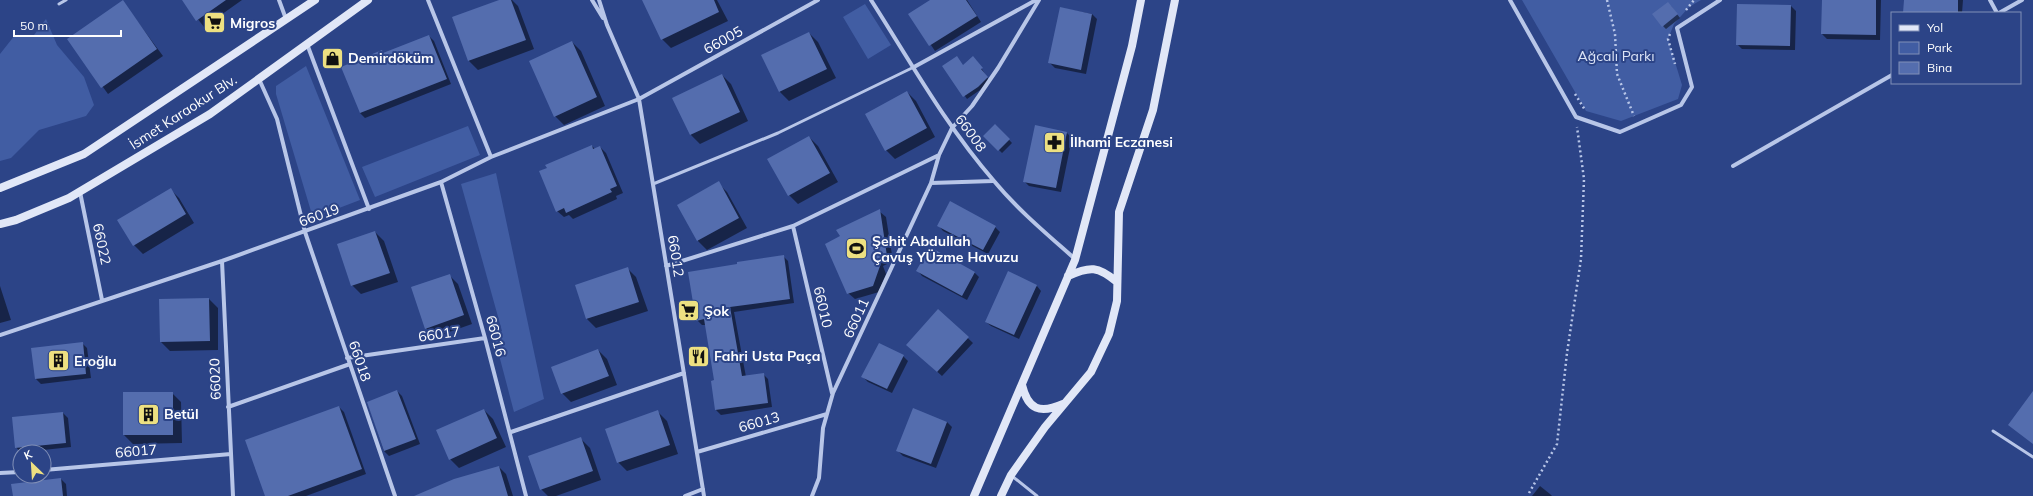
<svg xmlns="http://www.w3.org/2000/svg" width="2033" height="496" font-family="Mulish,sans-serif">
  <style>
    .green { fill: #415da3 }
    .shadow { fill: #0007 }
    .building { fill: #546dae }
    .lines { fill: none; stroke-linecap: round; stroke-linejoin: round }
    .path { stroke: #b8c6e8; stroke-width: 2.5; stroke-dasharray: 2 3; stroke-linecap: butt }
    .lane { stroke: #b8c6e8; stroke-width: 3 }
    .street { stroke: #b8c6e8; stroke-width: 4 }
    .secondary { stroke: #e1e7f7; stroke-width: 8 }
    .labels { text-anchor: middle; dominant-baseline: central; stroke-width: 4; stroke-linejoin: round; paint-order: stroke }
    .poi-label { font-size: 14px; font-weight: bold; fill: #fff; stroke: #2c4487; text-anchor: start }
    .street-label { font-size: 14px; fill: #fff; stroke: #2c4487 }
    .park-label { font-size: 14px; fill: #dbe3f6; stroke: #2c4487 }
  </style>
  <rect width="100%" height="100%" fill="#2c4487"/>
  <path class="green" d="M1522,0h179l-12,7 -15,17 -6,15 14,46 -4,14 -57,22 -35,-10z
    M865,4l26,41 -23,14 -25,-42z
    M46,19l11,26 27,32 10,28 -8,11 -47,14 -28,28 -11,3v-107l15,-19h19z
    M306,66l54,134 -47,18 -37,-124v-8z
    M468,126l12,29 -105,42 -13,-30z
    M496,173l48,226 -30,13 -20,-76 8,-5 -41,-147z"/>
  <path class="shadow" d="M183,0h59l-38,27z
    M501,0h11l6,6 16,43 -56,21 -9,-9 -16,-43z
    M650,0h67l11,21 -57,27 -9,-9z
    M932,0h35l14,22 -46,29 -25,-37z
    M1823,0h58l-1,40 -53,-1 -5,-5z
    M1905,0h58l-1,13h-58z
    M123,2l40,54 -55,38 -40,-55z
    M1671,6l9,12 -14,11 -3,-3z
    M1791,6l5,5 -1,39 -53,-1 -5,-5z
    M1061,8l31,6 5,5 -11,55 -31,-6 -5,-5z
    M809,33l9,9 18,36 -47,23 -9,-9 -18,-36z
    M429,36l5,5 17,43 -86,34 -5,-5 24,-59z
    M572,42l9,9 24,55 -41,19 -9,-9z
    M976,60l13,20 -9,10 -13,9 -23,-33h19z
    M722,75l9,9 17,37 -48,23 -9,-9 -17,-37z
    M907,92l9,9 19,36 -40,22 -9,-9z
    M995,125l17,18 -10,10 -17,-17z
    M1067,133l5,5 -11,54 -32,-6 -5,-5z
    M809,137l9,9 20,36 -40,22 -9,-9z
    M592,146l3,3 5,-2 6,6 17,40 -7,3 1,3 -44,20 -4,-4 -5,2 -7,-6z
    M718,183l9,9 20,36 -40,22 -9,-9 -20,-36z
    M170,189l9,9 15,25 -51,31 -9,-9z
    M879,211l7,6 7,44 -5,-3 -3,4 2,2 -4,2 3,8 -7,18 -24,7 -7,-6 -7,-57z
    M939,226l56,1 5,5 -12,22 -45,-23z
    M375,232l9,9 14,41 -37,12 -9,-9z
    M783,256l5,5 6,42 -60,9 12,65 17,-3 5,5 4,28 -51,8 -5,-5 -4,-28 3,-1 -9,-56h-4l-5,-5z
    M627,268l9,9 12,34 -52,17 -9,-9 -11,-33z
    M918,271l56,1 5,5 -12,23 -45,-24z
    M449,275l9,9 14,40 -37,13 -9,-9z
    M0,286l11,34 -11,3z
    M1037,286l4,5 -22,48 -28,-13 -5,-4z
    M209,299l9,9v42l-48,1 -9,-9z
    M938,310l35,33 -31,33 -30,-27z
    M82,343l5,5 4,30 -50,6 -5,-5 -4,-30z
    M598,350l9,9 10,26 -46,17 -9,-9z
    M903,356l5,5 -16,32 -24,-11 -5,-5z
    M397,391l5,5 18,48 -31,12 -5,-5 -16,-48z
    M172,393l9,9 1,41 -49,1 -9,-9z
    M339,407l5,5 22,62 -60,22h-40z
    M484,410l9,9 13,28 -47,21 -9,-9z
    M658,412l9,9 11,33 -51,17 -9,-9z
    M63,413l5,5 3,29 -46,5h-5l-4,-5z
    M947,422l5,5 -16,41 -33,-12 -5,-5z
    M581,439l9,9 11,32 -45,16h-8l-7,-7z
    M499,467l7,7 7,22h-98z
    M61,479l5,5 1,12h-53z
    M1540,486l10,8 2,2h-20z"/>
  <path class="building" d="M123,0l34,49 -56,39 -34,-49z
    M182,0h44l-30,21z
    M499,0h12l15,40 -58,21 -16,-44z
    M642,0h72l5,12 -58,28z
    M930,0h36l11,16 -48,30 -21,-32z
    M1822,0h54v35l-55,-1z
    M1904,0h54v13h-55z
    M1668,2l10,12 -16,13 -10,-13z
    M1737,4l54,1 -1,41 -54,-1z
    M1060,7l32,7 -11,56 -33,-7z
    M809,32l18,37 -48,23 -18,-37z
    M429,35l18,44 -87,34 -19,-46 41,-17 1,3z
    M572,41l25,56 -43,20 -25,-56z
    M957,56l6,9 10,-9 10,12 -2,1 7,8 -10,10 -15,10 -21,-31z
    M722,74l18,38 -50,23 -18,-37z
    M907,91l20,37 -42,23 -20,-37z
    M995,124l15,15 -12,12 -15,-15z
    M1035,125l32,7 -11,56 -33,-6z
    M809,136l21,37 -42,23 -21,-37z
    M592,145l1,4 7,-3 17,40 -7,3 2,3 -46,21 -2,-5 -8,4 -17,-41 8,-3 -2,-3z
    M719,181l20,37 -42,23 -20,-36z
    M171,188l15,26 -53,32 -16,-26z
    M950,201l46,25 -13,24 -46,-24z
    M880,209l7,47 -6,-4 -2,3 3,2 -5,2 3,7 -7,20 -26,8 -22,-50 15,-8 -4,-6z
    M375,231l15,42 -39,13 -14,-42z
    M930,247l45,25 -13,24 -46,-25z
    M784,255l6,44 -60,8 12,69 22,-3 4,30 -53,7 -4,-29 3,-1 -10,-61 -8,2 -8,-49 49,-8v-2z
    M628,267l11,35 -53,17 -11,-34z
    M1008,271l29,14 -23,50 -29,-13z
    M450,274l14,41 -39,14 -14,-42z
    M209,298l1,43 -50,1 -1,-43z
    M938,309l31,28 -32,35 -31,-27z
    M83,342l3,32 -51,5 -4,-31z
    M879,343l25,12 -17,34 -26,-12z
    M598,349l11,27 -48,18 -10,-27z
    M397,390l19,49 -32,12 -17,-49z
    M2033,391v53l-25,-19z
    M123,392h50v43h-50z
    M339,406l23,63 -74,27h-23l-20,-56z
    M913,408l34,14 -16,42 -35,-13z
    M484,409l13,29 -48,22 -13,-30z
    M658,410l12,35 -53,18 -12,-34z
    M63,412l3,31 -51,5 -3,-31z
    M581,437l12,34 -53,19 -12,-34z
    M499,466l9,30h-94l40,-17z
    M61,478l2,18h-50l-2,-12z"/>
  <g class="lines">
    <path class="path" d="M1607,0l8,34 2,40 17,42
      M1686,10l8,-10
      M1670,34l-2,5 7,25
      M1575,94l10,16
      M1529,493l28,-49 10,-91 14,-94 3,-80 -7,-52"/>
    <path class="lane" d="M59,4l7,-4
      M653,184l125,-51 136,-66
      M1993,431l40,26
      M1012,476l25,20"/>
    <path class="street" d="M279,0l7,19
      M428,0l63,157
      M592,0l11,18
      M599,0l8,25 32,74 65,397
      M871,0c39,61 75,126 123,181 24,29 53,53 81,78
      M1510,0l66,117 44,15 61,-27 11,-18 -15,-59 43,-28
      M1990,0l7,13
      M1999,13l23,-13
      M307,44l62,165
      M914,67l122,-67
      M259,79l18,40 28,113 90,264
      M1733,166l159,-91
      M441,182l44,156 41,158
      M931,183l62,-2
      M80,192l22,108
      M793,226l39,167
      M222,261l11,235
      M666,266l127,-40 146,-71 13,-27 20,-22 26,-38 41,-68
      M0,335l222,-74 219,-79 50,-25 148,-58 179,-99
      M347,358l138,-20
      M228,407l122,-43
      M511,432l173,-59
      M697,452l130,-38
      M44,470l187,-16
      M0,473l20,-1
      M685,496l18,-7
      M812,496l7,-18 4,-50 10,-35 98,-210 8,-28"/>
    <path class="secondary" d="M0,188l84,-34 231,-154
      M0,224l16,-4 53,-22 141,-84 158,-114
      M1068,276c22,-10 30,-10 49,6
      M1022,385c6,25 18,29 41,19
      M974,496l101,-236 57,-214 9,-46
      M1001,496l10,-21 34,-48 46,-55 18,-38 8,-33 2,-89 34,-102 22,-110"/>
  </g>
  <defs>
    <symbol id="supermarket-square" viewBox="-11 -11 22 22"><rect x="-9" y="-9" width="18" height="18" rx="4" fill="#ede081" stroke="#2c4487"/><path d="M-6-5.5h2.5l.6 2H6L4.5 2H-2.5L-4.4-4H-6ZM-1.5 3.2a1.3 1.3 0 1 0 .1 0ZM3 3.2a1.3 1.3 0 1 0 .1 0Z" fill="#111"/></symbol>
    <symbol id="shop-square" viewBox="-11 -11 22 22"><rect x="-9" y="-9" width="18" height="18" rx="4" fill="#ede081" stroke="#2c4487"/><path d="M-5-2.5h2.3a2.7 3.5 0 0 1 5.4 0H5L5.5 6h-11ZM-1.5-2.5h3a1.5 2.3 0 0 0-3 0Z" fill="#111"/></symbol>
    <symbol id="pharmacy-square" viewBox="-11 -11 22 22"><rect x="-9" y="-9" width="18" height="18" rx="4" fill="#ede081" stroke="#2c4487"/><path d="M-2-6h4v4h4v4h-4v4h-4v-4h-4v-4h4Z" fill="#111"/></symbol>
    <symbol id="stadium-square" viewBox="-11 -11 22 22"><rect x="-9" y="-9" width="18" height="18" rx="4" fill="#ede081" stroke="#2c4487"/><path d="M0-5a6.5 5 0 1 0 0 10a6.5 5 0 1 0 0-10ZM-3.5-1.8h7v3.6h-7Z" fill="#111"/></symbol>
    <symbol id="restaurant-square" viewBox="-11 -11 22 22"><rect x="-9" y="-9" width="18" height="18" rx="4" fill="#ede081" stroke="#2c4487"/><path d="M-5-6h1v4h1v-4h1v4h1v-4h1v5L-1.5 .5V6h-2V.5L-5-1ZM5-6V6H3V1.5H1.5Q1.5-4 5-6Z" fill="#111"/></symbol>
    <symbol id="building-square" viewBox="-11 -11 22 22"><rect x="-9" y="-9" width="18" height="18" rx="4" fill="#ede081" stroke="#2c4487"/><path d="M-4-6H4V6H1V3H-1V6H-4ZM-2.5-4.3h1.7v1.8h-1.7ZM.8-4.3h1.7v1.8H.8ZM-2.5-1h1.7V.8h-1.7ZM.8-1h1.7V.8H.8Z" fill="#111"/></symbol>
  </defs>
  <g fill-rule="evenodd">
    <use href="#supermarket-square" x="202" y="10" width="25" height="25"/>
    <use href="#shop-square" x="320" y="46" width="25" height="25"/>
    <use href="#pharmacy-square" x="1042" y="130" width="25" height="25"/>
    <use href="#stadium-square" x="844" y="236" width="25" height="25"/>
    <use href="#supermarket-square" x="676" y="298" width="25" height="25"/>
    <use href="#restaurant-square" x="686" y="344" width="25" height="25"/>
    <use href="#building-square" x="46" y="348" width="25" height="25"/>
    <use href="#building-square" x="136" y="402" width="25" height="25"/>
  </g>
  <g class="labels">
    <g class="poi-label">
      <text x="230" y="23">Migros</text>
      <text x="348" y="58">Demirdöküm</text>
      <text x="1070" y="142">İlhami Eczanesi</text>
      <text x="872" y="241">Şehit Abdullah<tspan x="872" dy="16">Çavuş YÜzme Havuzu</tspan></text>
      <text x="704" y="311">Şok</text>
      <text x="714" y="356">Fahri Usta Paça</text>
      <text x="74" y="361">Eroğlu</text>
      <text x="164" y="414">Betül</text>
    </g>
    <g class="street-label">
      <text transform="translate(723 40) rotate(-29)">66005</text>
      <text transform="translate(183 112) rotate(-33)">İsmet Karaokur Blv.</text>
      <text transform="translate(971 133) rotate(54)">66008</text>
      <text transform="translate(319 215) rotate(-20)">66019</text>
      <text transform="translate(102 244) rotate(78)">66022</text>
      <text transform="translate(676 256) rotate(81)">66012</text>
      <text transform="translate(823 307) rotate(77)">66010</text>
      <text transform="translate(856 318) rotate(-65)">66011</text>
      <text transform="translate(439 334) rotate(-8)">66017</text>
      <text transform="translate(496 336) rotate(75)">66016</text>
      <text transform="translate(360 361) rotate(71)">66018</text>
      <text transform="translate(215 379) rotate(-92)">66020</text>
      <text transform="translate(759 422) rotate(-16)">66013</text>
      <text transform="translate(136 451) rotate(-5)">66017</text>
    </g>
    <g class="park-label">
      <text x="1616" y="56">Ağcalı Parkı</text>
    </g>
  </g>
  <rect x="1891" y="12" width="130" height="72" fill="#2c4487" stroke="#808fb7"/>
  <rect x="1899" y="25" width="20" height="6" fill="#e1e7f7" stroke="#808fb7"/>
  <text x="1927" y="32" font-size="12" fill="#ffffff">Yol</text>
  <rect x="1899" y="42" width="20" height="12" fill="#415da3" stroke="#808fb7"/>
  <text x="1927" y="52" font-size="12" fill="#ffffff">Park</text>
  <rect x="1899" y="62" width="20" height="12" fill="#546dae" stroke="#808fb7"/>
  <text x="1927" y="72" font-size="12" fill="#ffffff">Bina</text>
  <g transform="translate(32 464) rotate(335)"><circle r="19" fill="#2c4487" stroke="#808fb7"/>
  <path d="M0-3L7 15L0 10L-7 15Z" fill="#ede081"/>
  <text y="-6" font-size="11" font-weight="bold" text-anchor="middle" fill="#ffffff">K</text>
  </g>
  <path d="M14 30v6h107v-6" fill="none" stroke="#ffffff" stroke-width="2"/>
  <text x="20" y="30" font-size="12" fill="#ffffff" stroke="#2c4487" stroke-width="3" paint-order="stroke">50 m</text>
</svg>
